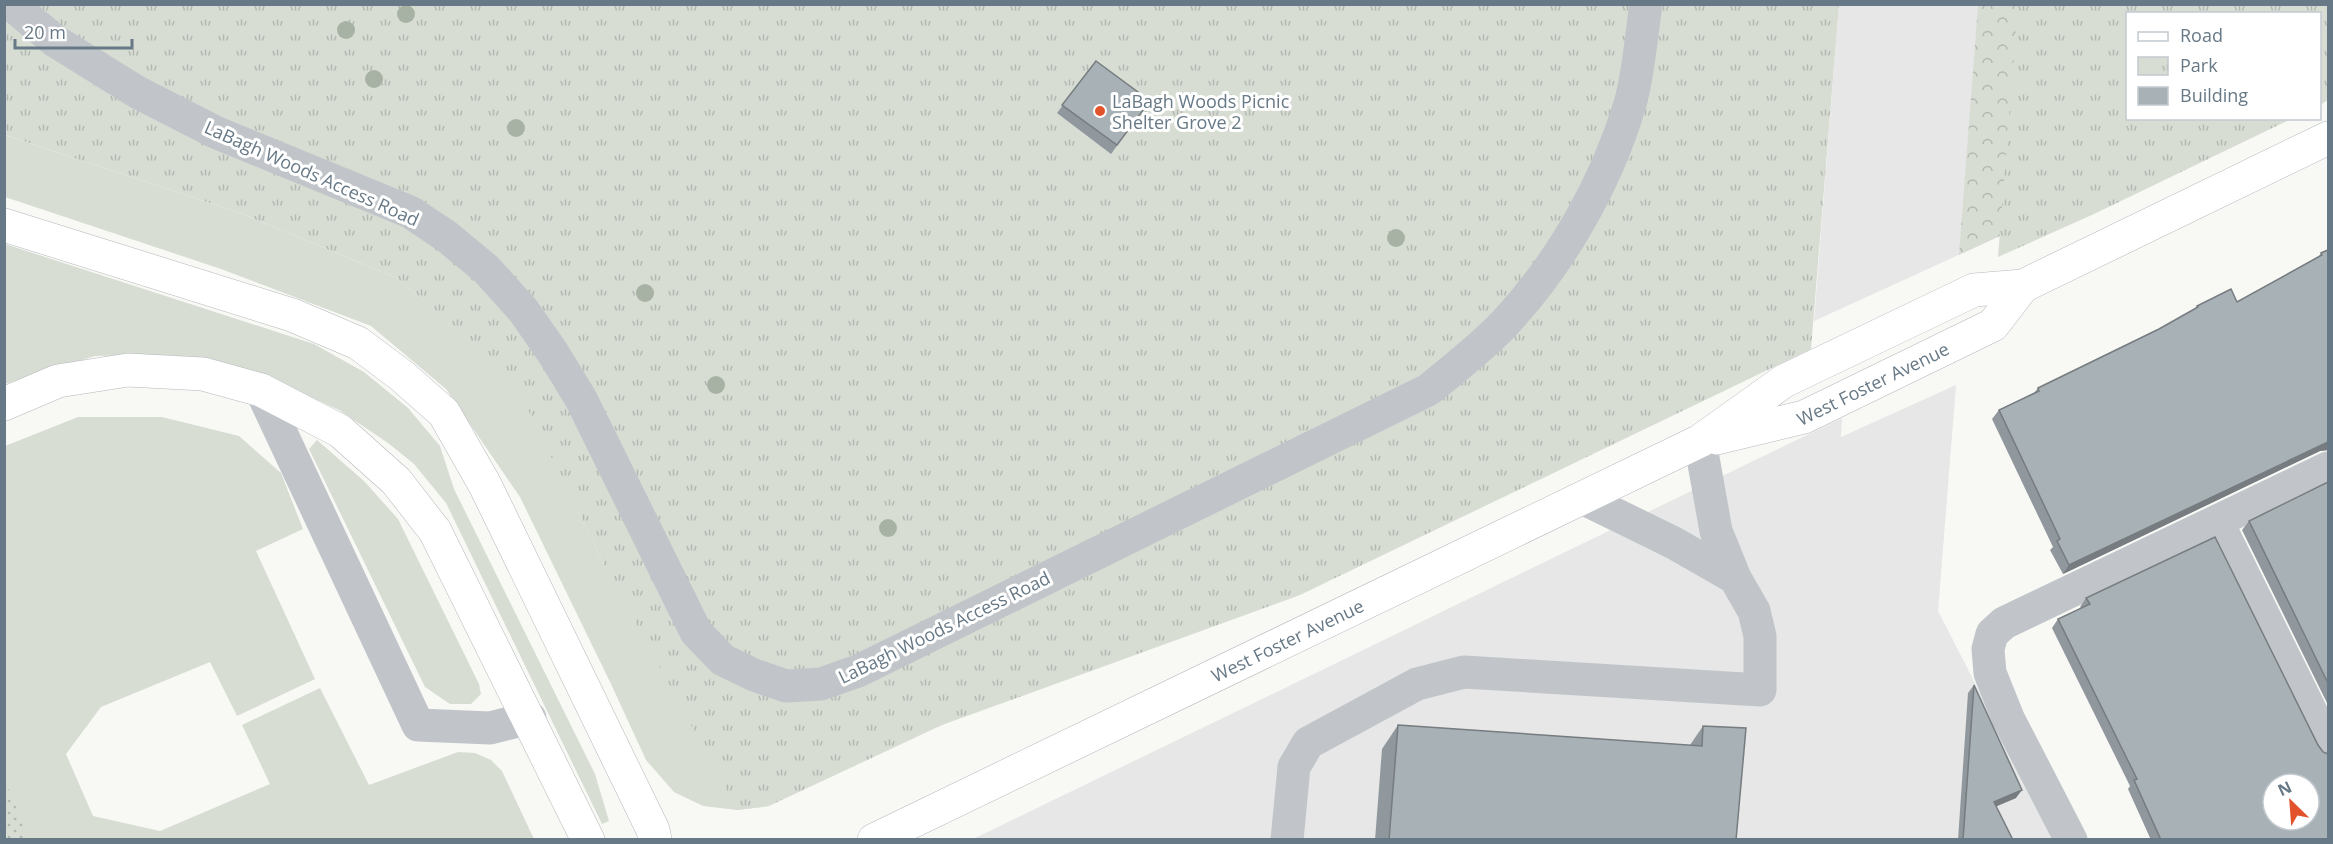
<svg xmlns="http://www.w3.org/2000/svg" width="2333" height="844" font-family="'Open Sans',sans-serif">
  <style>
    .built { fill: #e6e7e6 }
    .grass { fill: #d8ddd4 }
    .forest { fill: url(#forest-crowns) }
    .park { fill: url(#park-tufts) }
    .garden { fill: url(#garden-dots) }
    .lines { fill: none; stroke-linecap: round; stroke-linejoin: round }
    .major-casing { stroke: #b4b9bd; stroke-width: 34 }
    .highway-casing { stroke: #b4b8bb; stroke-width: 34 }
    .minor { stroke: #c1c5c9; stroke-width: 33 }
    .major { stroke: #fff; stroke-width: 33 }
    .highway { stroke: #fff; stroke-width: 33 }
    .tree { fill: #a8b2a4 }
    .wall { fill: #90989d }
    .shaded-wall { fill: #767c7f }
    .building { fill: #a8b1b6; stroke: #767c7f; stroke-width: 1.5; fill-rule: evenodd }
    .poi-dot { fill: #e2532b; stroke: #fff; stroke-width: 2 }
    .labels { text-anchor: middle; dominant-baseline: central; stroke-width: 6; stroke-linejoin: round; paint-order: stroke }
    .poi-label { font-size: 18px; fill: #677986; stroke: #fff; text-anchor: start }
    .street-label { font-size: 18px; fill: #677986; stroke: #fff }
  </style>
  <defs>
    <pattern id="forest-crowns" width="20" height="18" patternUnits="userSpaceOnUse" patternTransform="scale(1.5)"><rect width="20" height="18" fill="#d8ddd4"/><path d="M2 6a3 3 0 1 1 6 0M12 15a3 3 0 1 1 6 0" fill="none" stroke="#b3b8b2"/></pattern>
    <pattern id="park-tufts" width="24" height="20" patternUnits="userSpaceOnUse" patternTransform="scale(1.5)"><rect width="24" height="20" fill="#d8ddd4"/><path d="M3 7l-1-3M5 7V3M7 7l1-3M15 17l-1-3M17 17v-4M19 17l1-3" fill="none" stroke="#b3b8b2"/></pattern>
    <pattern id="garden-dots" width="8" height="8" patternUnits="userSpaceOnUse" patternTransform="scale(1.5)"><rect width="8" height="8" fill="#d8ddd4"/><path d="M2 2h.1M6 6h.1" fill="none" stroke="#b3b8b2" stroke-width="1.8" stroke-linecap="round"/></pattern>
  </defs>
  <rect width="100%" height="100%" fill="#f8f8f5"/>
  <path class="built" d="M1839,5h179l-18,231 -186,85z
    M1956,385l-18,226 117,228 -1084,1 871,-422 -1,19z"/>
  <path class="grass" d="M5,135l235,78 157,65 116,99 91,187 165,242 -32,4 -34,-4 -29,-14 -28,-32 -35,-76 -91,-187 -74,-108 -75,-63 -150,-57 -216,-72z
    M5,244l309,100 50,28 44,36 32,38 14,43 141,285 14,47 -7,3 -156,-321 -32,-39 -26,-21 -49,-33 -84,-38 -83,-17 -77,1 -90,28z
    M78,417h84l77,19 42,37 22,56 -47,22 59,128 -78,37 -27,-54 -109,45 -35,47 27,62 67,15 110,-47 -28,-59 78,-37 49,97 89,-33 17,1 16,7 11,11 32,68 -529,1v-394z
    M317,440l47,41 34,38 81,165 2,10 -10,10h-21l-25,-17 -116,-238z"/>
  <path class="forest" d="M1978,5h156l-6,9v104l59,31 -228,106z"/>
  <path class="park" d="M5,5h1834l-28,344 -511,246 -358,130 -173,81 -32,4 -133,-246 -92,-187 -115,-99 -157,-65 -235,-78z
    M2018,5h310v95l-8,5v-91h-192v104l163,1 -197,95 -96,43z"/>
  <path class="garden" d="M4,784l6,7 18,48h-23z"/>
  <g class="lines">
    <defs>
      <g id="major">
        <path id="s1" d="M1717,438l87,-21 189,-92 30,-39"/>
        <path id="s2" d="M874,840l826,-399 84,-60 190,-91 49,-4 305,-148"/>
      </g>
      <path id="highway" d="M4,225l288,90 66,28 44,33 42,37 41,72 168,345 2,10
        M4,404l54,-23 70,-11 75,4 58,16 79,41 56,50 39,50 153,309"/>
    </defs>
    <use href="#major" class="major-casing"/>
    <use href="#highway" class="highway-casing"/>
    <path class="minor" d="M11,4l44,37 82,51 78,40 195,80 36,24 40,33 37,41 30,43 28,46 115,233 27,28 31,15 32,11 35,-2 37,-13 570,-281c26,-21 53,-42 76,-66 57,-61 102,-140 126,-220 9,-32 11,-67 16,-100
      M261,390l157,335 72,3 40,-10
      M1582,498l92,45 61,35
      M2217,521l111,225
      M1287,840l7,-73 14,-24 109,-59 47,-12 296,18v-54l-6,-25 -19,-33 -19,-47 -16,-90
      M2071,840l-63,-122 -18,-45 -2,-24 4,-15 12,-11 324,-155"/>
    <use href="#major" class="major"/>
    <use href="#highway" class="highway"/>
  </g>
  <g class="tree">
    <circle cx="406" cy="14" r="9"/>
    <circle cx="346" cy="30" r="9"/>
    <circle cx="374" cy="79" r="9"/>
    <circle cx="516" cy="128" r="9"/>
    <circle cx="1396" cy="238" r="9"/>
    <circle cx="645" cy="293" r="9"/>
    <circle cx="716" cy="385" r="9"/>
    <circle cx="888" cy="528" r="9"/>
  </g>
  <path class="wall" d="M1096,61l54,40 -39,53 -54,-41z
    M2328,250v200l-8,1 -257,123 -13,-24 3,-3 -61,-128 7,-9 35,-17 4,-5 121,-59 36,-20 2,-3 40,-4 82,-46 2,-3z
    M2328,482v223l-86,-175 7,-9z
    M2086,598l232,147 5,7 5,88h-177l-23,-51 2,-3 -78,-158 6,-9 23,-11 -1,-1z
    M1974,685l42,113 -20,8 17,34h-55l10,-147z
    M1398,725l292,20 13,-19 33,114h-361l7,-91z"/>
  <path class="shaded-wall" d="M2326,442h2v8l-8,1 -257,123 6,-9z
    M2022,790l-6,8 -28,12 6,-8z"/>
  <path class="building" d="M1096,61l54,40 -33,44 -55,-40z
    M2328,250v192l-259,123 -12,-24 3,-2 -61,-129 40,-19 -1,-3 121,-59 39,-22 -1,-1 34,-17 6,13 85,-47 -1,-2z
    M2328,482v201l-79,-162z
    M2215,537l103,208 5,7 5,2v86h-167l-27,-60 3,-1 -79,-160 32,-15 -4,-6zM2273,784h36v36h-36z
    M1974,685l48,105 -28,12 19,38h-50z
    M1398,725l304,21 1,-20 43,2 -10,112h-347z"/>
  <circle class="poi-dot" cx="1100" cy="111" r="6"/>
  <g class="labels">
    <g class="poi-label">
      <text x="1112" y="101">LaBagh Woods Picnic<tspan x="1112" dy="21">Shelter Grove 2</tspan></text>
    </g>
    <g class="street-label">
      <text transform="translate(312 173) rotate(24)">LaBagh Woods Access Road</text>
      <text stroke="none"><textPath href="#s1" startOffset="166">West Foster Avenue</textPath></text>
      <text transform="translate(944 627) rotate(-26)">LaBagh Woods Access Road</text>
      <text stroke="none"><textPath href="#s2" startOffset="459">West Foster Avenue</textPath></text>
    </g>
  </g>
  <rect width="2333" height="844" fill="none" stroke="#677986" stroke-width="12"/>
  <rect x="2126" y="12" width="195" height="108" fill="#ffffff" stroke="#c2c9cf" stroke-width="1.5"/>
  <rect x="2138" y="32" width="30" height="9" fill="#ffffff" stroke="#c2c9cf" stroke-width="1.5"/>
  <text x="2180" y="42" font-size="18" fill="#677986">Road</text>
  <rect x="2138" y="57" width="30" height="18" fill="url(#park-tufts)" stroke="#c2c9cf" stroke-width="1.5"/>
  <text x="2180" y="72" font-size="18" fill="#677986">Park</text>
  <rect x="2138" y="87" width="30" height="18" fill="#a8b1b6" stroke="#c2c9cf" stroke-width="1.5"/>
  <text x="2180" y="102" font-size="18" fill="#677986">Building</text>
  <g transform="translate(2291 802) rotate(335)"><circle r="28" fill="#ffffff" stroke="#c2c9cf" stroke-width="1.5"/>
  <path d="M0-4.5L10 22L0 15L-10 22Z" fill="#e2532b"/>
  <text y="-9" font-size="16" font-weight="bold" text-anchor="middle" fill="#677986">N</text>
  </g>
  <path d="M15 39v9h117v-9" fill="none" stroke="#677986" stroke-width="3"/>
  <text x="24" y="39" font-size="18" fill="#677986" stroke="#ffffff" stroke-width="4.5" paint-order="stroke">20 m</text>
</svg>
